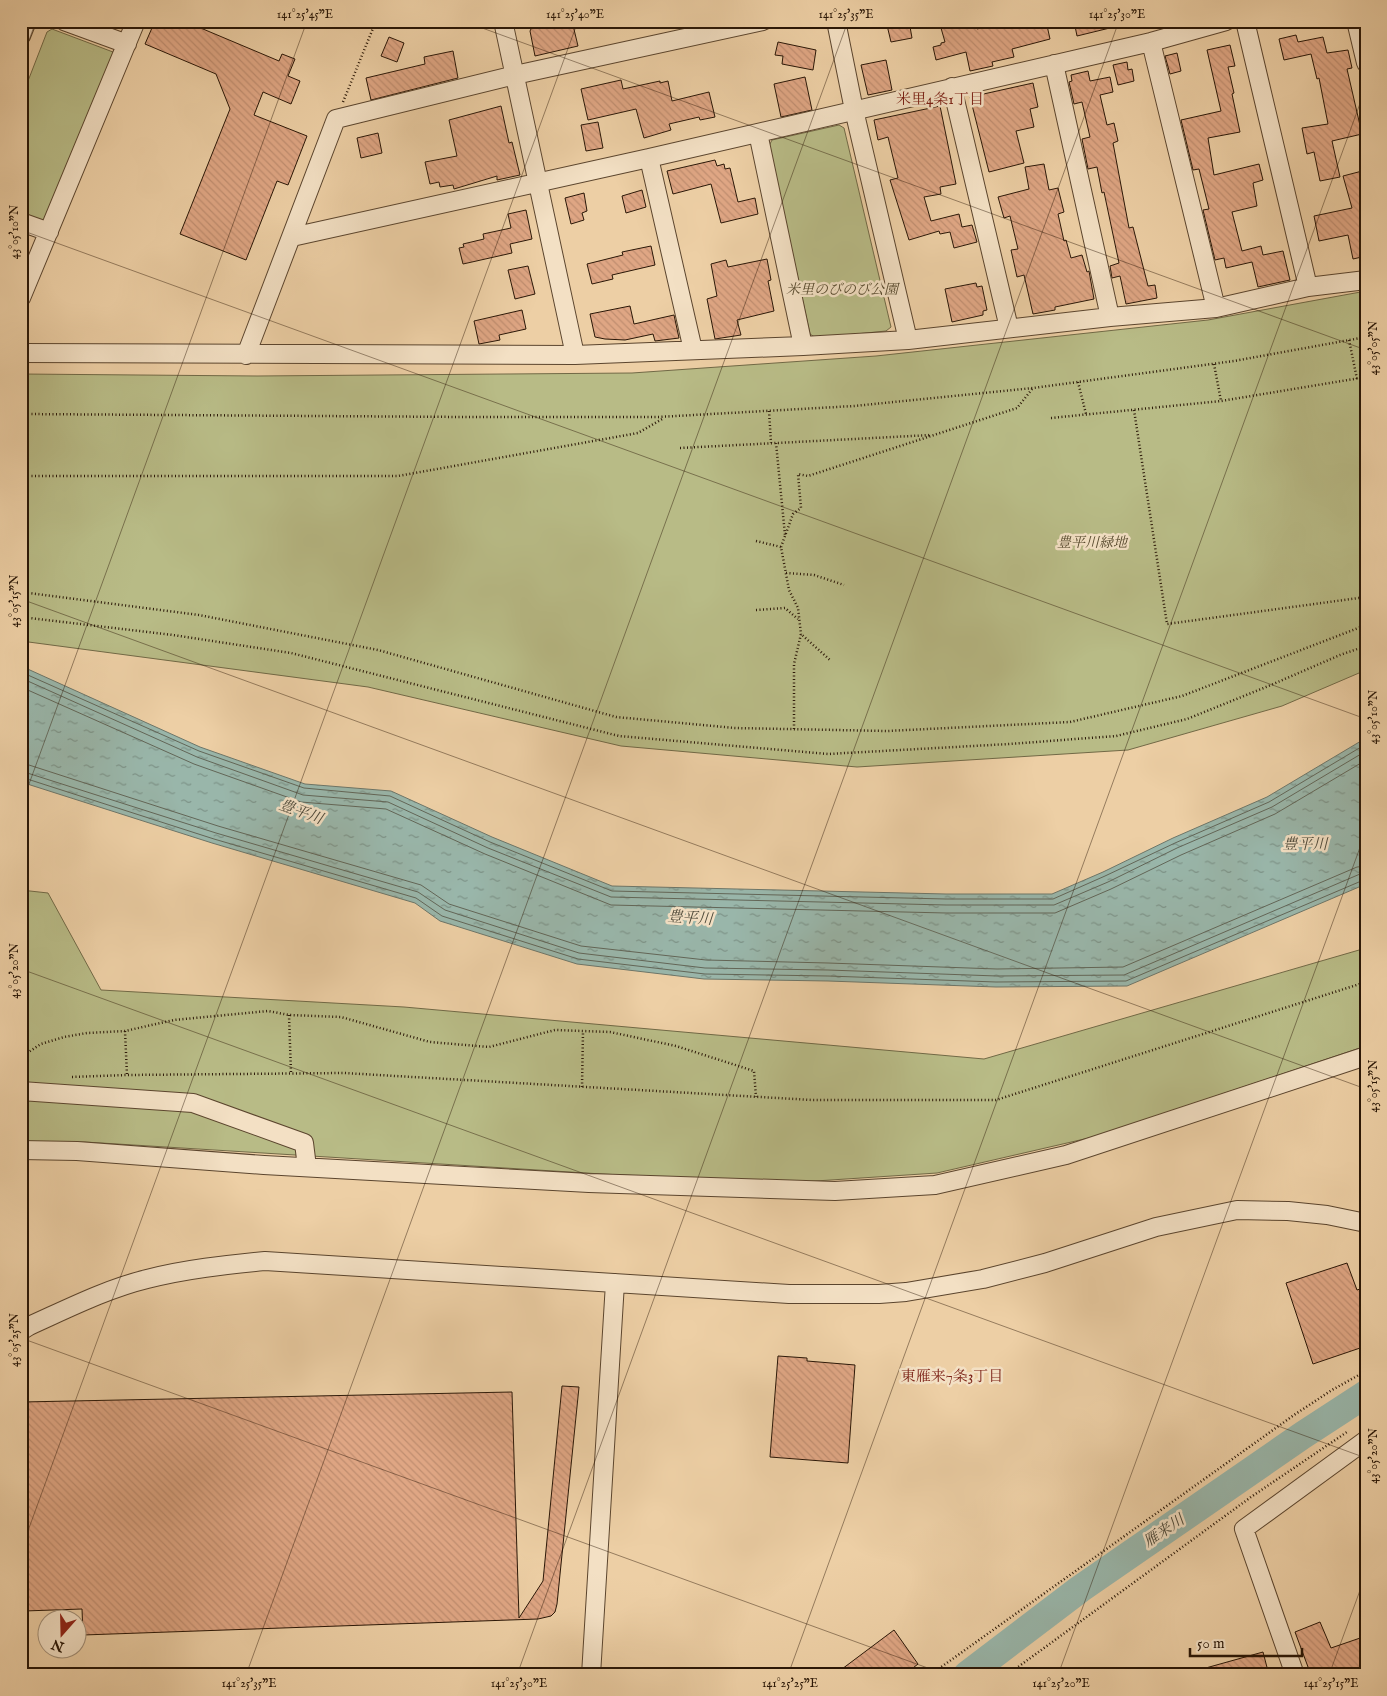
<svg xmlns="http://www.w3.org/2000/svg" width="1387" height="1696" font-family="'IM FELL English','Noto Serif JP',serif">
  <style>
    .green { fill: #b8bb86; stroke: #716946 }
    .water { fill: url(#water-ripples); stroke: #6d7669 }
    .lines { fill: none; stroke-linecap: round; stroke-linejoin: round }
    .shore { stroke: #626658; stroke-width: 1 }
    .river { stroke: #99b6aa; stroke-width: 28 }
    .building { fill: url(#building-back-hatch); stroke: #2a1707 }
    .minor-casing { stroke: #5b452e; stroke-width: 20 }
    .path { stroke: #2a1707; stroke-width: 2.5; stroke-dasharray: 1 2.5; stroke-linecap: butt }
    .minor { stroke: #f3e0c4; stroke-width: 18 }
    .ticks { fill: none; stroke: #2a1707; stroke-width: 1; stroke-opacity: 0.45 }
    .labels { text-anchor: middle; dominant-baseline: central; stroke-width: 5; stroke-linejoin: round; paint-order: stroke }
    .park-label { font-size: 14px; font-style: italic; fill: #55482d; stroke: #f3e0c4 }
    .neighbourhood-label { font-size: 15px; fill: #7a1f14; stroke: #f3e0c4 }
    .water-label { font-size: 15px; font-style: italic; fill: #4b4738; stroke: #f3e0c4 }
    .neatline { fill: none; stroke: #2a1707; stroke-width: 2 }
    .ticks-label { font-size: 12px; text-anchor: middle; fill: #2a1707 }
  </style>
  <defs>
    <pattern id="water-ripples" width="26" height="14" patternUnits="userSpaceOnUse" patternTransform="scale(1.25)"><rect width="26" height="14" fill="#99b6aa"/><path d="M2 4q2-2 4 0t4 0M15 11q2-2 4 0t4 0" fill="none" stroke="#7d9388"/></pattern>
    <pattern id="building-back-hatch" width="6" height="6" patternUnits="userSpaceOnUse" patternTransform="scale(1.25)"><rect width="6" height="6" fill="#dfa684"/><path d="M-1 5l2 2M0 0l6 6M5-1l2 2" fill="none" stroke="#c08e70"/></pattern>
  </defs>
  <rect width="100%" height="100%" fill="#edcfa5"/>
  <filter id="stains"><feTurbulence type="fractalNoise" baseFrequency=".004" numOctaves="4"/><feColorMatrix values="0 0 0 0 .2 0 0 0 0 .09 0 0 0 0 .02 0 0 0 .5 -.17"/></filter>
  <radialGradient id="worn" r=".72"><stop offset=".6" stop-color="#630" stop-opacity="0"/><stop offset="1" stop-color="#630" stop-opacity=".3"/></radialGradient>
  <path class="green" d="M52,29l61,23 3,7 -72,164 -23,-9v-115l26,-67z
    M839,125l5,3 47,199 -5,4 -70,7 -6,-4 -41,-188 3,-6z
    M1366,291v379l-84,36 -154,44 -271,17 -236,-21 -253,-59 -347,-46v-267l236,2 375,-3 244,-17 332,-36z
    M21,890l27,3 53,97 303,17 580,52 382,-111v98l-273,91 -156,36 -152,10 -183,-9 -517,-32 -64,1z"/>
  <path class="water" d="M21,666l179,81 105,37 86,7 101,46 120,49 334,8h106l51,-22 70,-34 94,-41 99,-59v146l-239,102 -131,1 -168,-6 -124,-2 -127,-15 -137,-43 -25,-18 -203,-60 -191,-61z"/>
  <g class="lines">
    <path class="shore" d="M21,672l178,79 105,37 86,8 100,46 122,49 334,8h107l52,-23 70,-33 94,-41 97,-58
      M21,678l176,79 106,38 85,7 100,46 123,49 335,8h108l54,-23 69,-34 95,-41 94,-56
      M21,687l173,77 107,38 85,7 99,45 126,51 335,8h109l56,-24 70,-34 94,-41 91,-54
      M21,764l8,1 189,61 203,59 28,19 132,42 125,14 122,3 169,6 126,-2 234,-100 9,-1
      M21,771l195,62 202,59 27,18 134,43 126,15 123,2 169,6 127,-1 236,-101 6,-1
      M21,777l193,62 202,59 26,18 136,43 127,15 123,2 168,6 130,-1 240,-102"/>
    <path class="river" d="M967,1675l113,-86 223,-154 63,-41"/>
  </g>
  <path class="building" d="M155,21h29l95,40 3,-7 13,5 -7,17 12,5 -9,23 -28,-12 -9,23 53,21 -19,49 -11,-4 -31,79 -66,-26 50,-125 -14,-35 -71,-30z
    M544,21h28l6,25 -43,10 -5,-25 4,-8z
    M886,21h23l3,17 -21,4z
    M939,21h36l2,8 32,-8h37l4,18 -38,10 2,8 -22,5 1,4 -23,5 -4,-19 -30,8 -3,-13 8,-2v-2l4,-1z
    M1074,21h44v5l-41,10z
    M1296,35l2,7 25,-5 4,16 21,-3 4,18 -5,1 15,65 -30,7 8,36 -20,4 -6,-29 -7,2 -5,-26 26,-4 -9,-46 -2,1 -6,-25 -27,6 -5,-21z
    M389,37l15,6 -7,19 -16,-6z
    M778,42l38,8 -3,20 -31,-6 1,-8 -8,-1z
    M1230,45l5,21 -7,1 6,26 -2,1 8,38 -32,6 6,37 45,-11 4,16 -10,3 4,23 -25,6 10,39 19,-5 2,9 20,-4 7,29 -32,7 -6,-25 -26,6 -2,-10 -9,2 -12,-50 6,-1 -10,-40 -6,1 -12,-50 40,-9 -14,-61z
    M453,51l5,27 -87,22 -5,-22 59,-14 -1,-7z
    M1177,53l4,18 -11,3 -5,-18z
    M886,60l6,30 -24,5 -7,-30z
    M1127,62l1,8 4,-1 2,12 -16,4 -5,-20z
    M1088,71l2,10 20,-4 3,15 -13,3 7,30 7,-2 4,18 -5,2 16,85 4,-1 15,59 7,-1 2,13 -31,6 -6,-28 -8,2 -2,-12 9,-3 -15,-71 -2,1 -5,-26 -9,2 -6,-30 8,-2 -8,-35 -8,2 -5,-22 3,-1 -1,-6z
    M805,77l7,33 -31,7 -7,-33z
    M621,80l2,9 37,-8v2l8,-2 4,20 37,-9 6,25 -15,3 -1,-3 -30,7 2,6 -27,8 -8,-29 -48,11 -7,-31z
    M1033,83l5,24 -8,2 4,18 -18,4 8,32 -35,9 -19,-75z
    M501,106l8,37 3,-1 8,33 -23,5v-4l-43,13 -1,-4 -13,2 -1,-5 -9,2 -5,-22 32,-6 -8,-36z
    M940,106l16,78 -16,3 1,7 -17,3 7,24 28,-7 3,13 10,-2 5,17 -23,6 -4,-16 -10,2 -1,-3 -30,9 -19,-60 8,-2 -10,-41 -10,3 -4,-20z
    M598,122l5,26 -17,3 -5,-26z
    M378,133l4,20 -21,5 -4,-20z
    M715,160l2,6 7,-2 1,5 5,-1 8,34 17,-4 3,16 -37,9 -10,-39 -38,10 -6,-23z
    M1044,164l5,26 9,-2 6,24 -6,2 6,27 2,-1 5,18 11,-3 5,17 2,-1 5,28 -39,8v3l-22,4 -9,-39 -7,2 -6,-27 7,-1 -8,-33 -6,2 -6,-21 31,-8 -4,-22z
    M1366,170v86l-13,3 -5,-24 -29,6 -5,-25 38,-8 -9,-32z
    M642,190l4,17 -20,6 -4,-17z
    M584,193l3,18 -5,2 2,7 -13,4 -6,-26z
    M526,210l6,29 -22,5 2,9 -49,11 -4,-16 5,-1 -1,-3 21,-5 -1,-5 28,-6 -3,-14z
    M651,246l4,19 -43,10 1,4 -21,5 -5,-20 36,-9 -1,-3z
    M767,259l4,21 -3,1 6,30 -37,9 4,15 -26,4 -8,-40 10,-3 -6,-32 15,-4 2,7z
    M528,266l7,28 -20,5 -7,-29z
    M976,283l1,4 5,-1 5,24 -4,1v4l-31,7 -7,-33z
    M630,306l4,18 40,-9 5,23 -24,3 -2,-7 -28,6 -20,-1 -10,-2 -5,-23z
    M522,310l4,19 -27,6 1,5 -21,4 -5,-23z
    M1347,1263l10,27 9,-3v59l-53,18 -27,-81z
    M778,1356l29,2v3l48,4 -7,98 -78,-6z
    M562,1386l17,1 -22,217 -2,8 -4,4 -13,3 -455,16 -1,-26 -58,2 -2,-209 490,-10 7,226 24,-37z
    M1320,1622l11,26 35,-12v39h-55l-16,-43z
    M894,1630l24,34 -14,11h-70z
    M1263,1652l6,23h-74v-4z"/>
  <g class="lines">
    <defs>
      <path id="minor" d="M64,21l63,23
        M503,21l72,334
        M836,21l18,89 54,230
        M1245,21l63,266
        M1356,21l10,42
        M21,36l6,-15
        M1151,42l65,266
        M1054,64l56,253
        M952,87l57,241
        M758,133l45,213
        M649,158l44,192
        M21,222l28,10
        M292,237l357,-79 502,-116 75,-21
        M21,298l115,-277
        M21,353l554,2 228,-9 105,-6 202,-23 106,-9 92,-21 58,-7
        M246,355l90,-236 179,-44 248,-54
        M21,1091l172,12 111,40 3,24
        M21,1150l56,1 187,14 325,18 246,8 100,-6 131,-30 300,-99
        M21,1331l8,-5c38,-17 77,-37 118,-47 39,-10 78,-14 118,-18l524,33h90l27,-2 77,-13 62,-16 111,-36 81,-17 51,1 39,4 39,8
        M591,1675l24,-392
        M1295,1675l-51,-146 122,-89"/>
    </defs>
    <use href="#minor" class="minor-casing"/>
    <path class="path" d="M343,102l33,-81
      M1349,340l8,39
      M1214,364l7,37
      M1078,382l8,32
      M1134,410l33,214 199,-27
      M769,411l2,32
      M21,414l445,3h192l196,-11 179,-18 201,-27 132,-24
      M1051,418l170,-17 145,-24
      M776,443l9,92
      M680,448l251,-13
      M21,476h377l240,-43 26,-15
      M756,541l25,6 8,43 9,18 3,26
      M781,547l12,-33 8,-6 -3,-34 10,2 209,-68 16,-20
      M786,573l28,2 30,10
      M21,592l178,23 179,35 238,67 119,11 152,3 183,-9 112,-26 184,-71
      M756,610l29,-2 13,11
      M21,617l152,18 118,18 328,83 209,18 181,-10 107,-8 71,-17 84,-34 69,-30 26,-9
      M794,729v-65l7,-30 29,26
      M289,1015l2,58
      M125,1031l2,44
      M21,1057l20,-13 23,-7 23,-4 38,-2 49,-11 94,-9 21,4 52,2 89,25 59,5 66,-17 55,2 66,14 78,25 2,26
      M72,1077l55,-2 217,-2 468,27h184l370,-118
      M582,1087l1,-55
      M930,1675l364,-260 38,-25 34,-19
      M1007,1675l244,-178 96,-65"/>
    <use href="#minor" class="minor"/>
  </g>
  <path class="ticks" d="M463,21l903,329M21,62l15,-41M21,230l1345,489M21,599l1345,490M21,806l286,-785M21,969l1345,489M21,1338l926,337M21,1550l557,-1529M246,1675l602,-1654M517,1675l602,-1654M788,1675l578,-1588M1058,1675l308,-844M1329,1675l37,-101"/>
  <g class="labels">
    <g class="park-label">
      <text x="842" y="290">米里のびのび公園</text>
      <text x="1092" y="543">豊平川緑地</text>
    </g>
    <g class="neighbourhood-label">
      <text x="940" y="99">米里4条1丁目</text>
      <text x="952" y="1376">東雁来7条3丁目</text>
    </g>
    <g class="water-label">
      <text transform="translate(301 812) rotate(20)">豊平川</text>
      <text x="1305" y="844">豊平川</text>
      <text transform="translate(690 918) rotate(4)">豊平川</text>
      <text transform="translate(1164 1531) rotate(-34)">雁来川</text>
    </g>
  </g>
  <rect width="1387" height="1696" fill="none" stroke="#edcfa5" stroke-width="55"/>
  <g transform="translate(62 1634) rotate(200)"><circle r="24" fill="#f3e0c4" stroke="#a39078"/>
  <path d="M0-4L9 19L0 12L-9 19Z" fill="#8f2418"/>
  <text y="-8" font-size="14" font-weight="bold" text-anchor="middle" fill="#2a1707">N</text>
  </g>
  <path d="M1190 1648v8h112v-8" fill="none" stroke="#2a1707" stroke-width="2.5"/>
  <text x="1197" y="1648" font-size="15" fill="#2a1707" stroke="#f3e0c4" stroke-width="4" paint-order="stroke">50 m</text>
  <rect x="28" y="28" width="1332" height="1640" class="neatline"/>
  <g class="ticks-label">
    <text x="305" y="18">141°25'45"E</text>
    <text x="575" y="18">141°25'40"E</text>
    <text x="846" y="18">141°25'35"E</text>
    <text x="1117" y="18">141°25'30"E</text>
    <text transform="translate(14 232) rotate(-90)" y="4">43°05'10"N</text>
    <text transform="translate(1373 348) rotate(-90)" y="4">43°05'05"N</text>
    <text transform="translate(14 601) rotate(-90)" y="4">43°05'15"N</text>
    <text transform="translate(1373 717) rotate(-90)" y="4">43°05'10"N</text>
    <text transform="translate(14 971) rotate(-90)" y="4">43°05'20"N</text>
    <text transform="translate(1373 1086) rotate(-90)" y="4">43°05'15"N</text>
    <text transform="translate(14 1340) rotate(-90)" y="4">43°05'25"N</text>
    <text transform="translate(1373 1456) rotate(-90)" y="4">43°05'20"N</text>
    <text x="249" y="1687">141°25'35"E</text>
    <text x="519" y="1687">141°25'30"E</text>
    <text x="790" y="1687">141°25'25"E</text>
    <text x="1061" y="1687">141°25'20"E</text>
    <text x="1331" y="1687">141°25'15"E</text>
  </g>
  <rect width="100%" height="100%" filter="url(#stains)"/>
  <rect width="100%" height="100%" fill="url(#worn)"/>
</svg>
